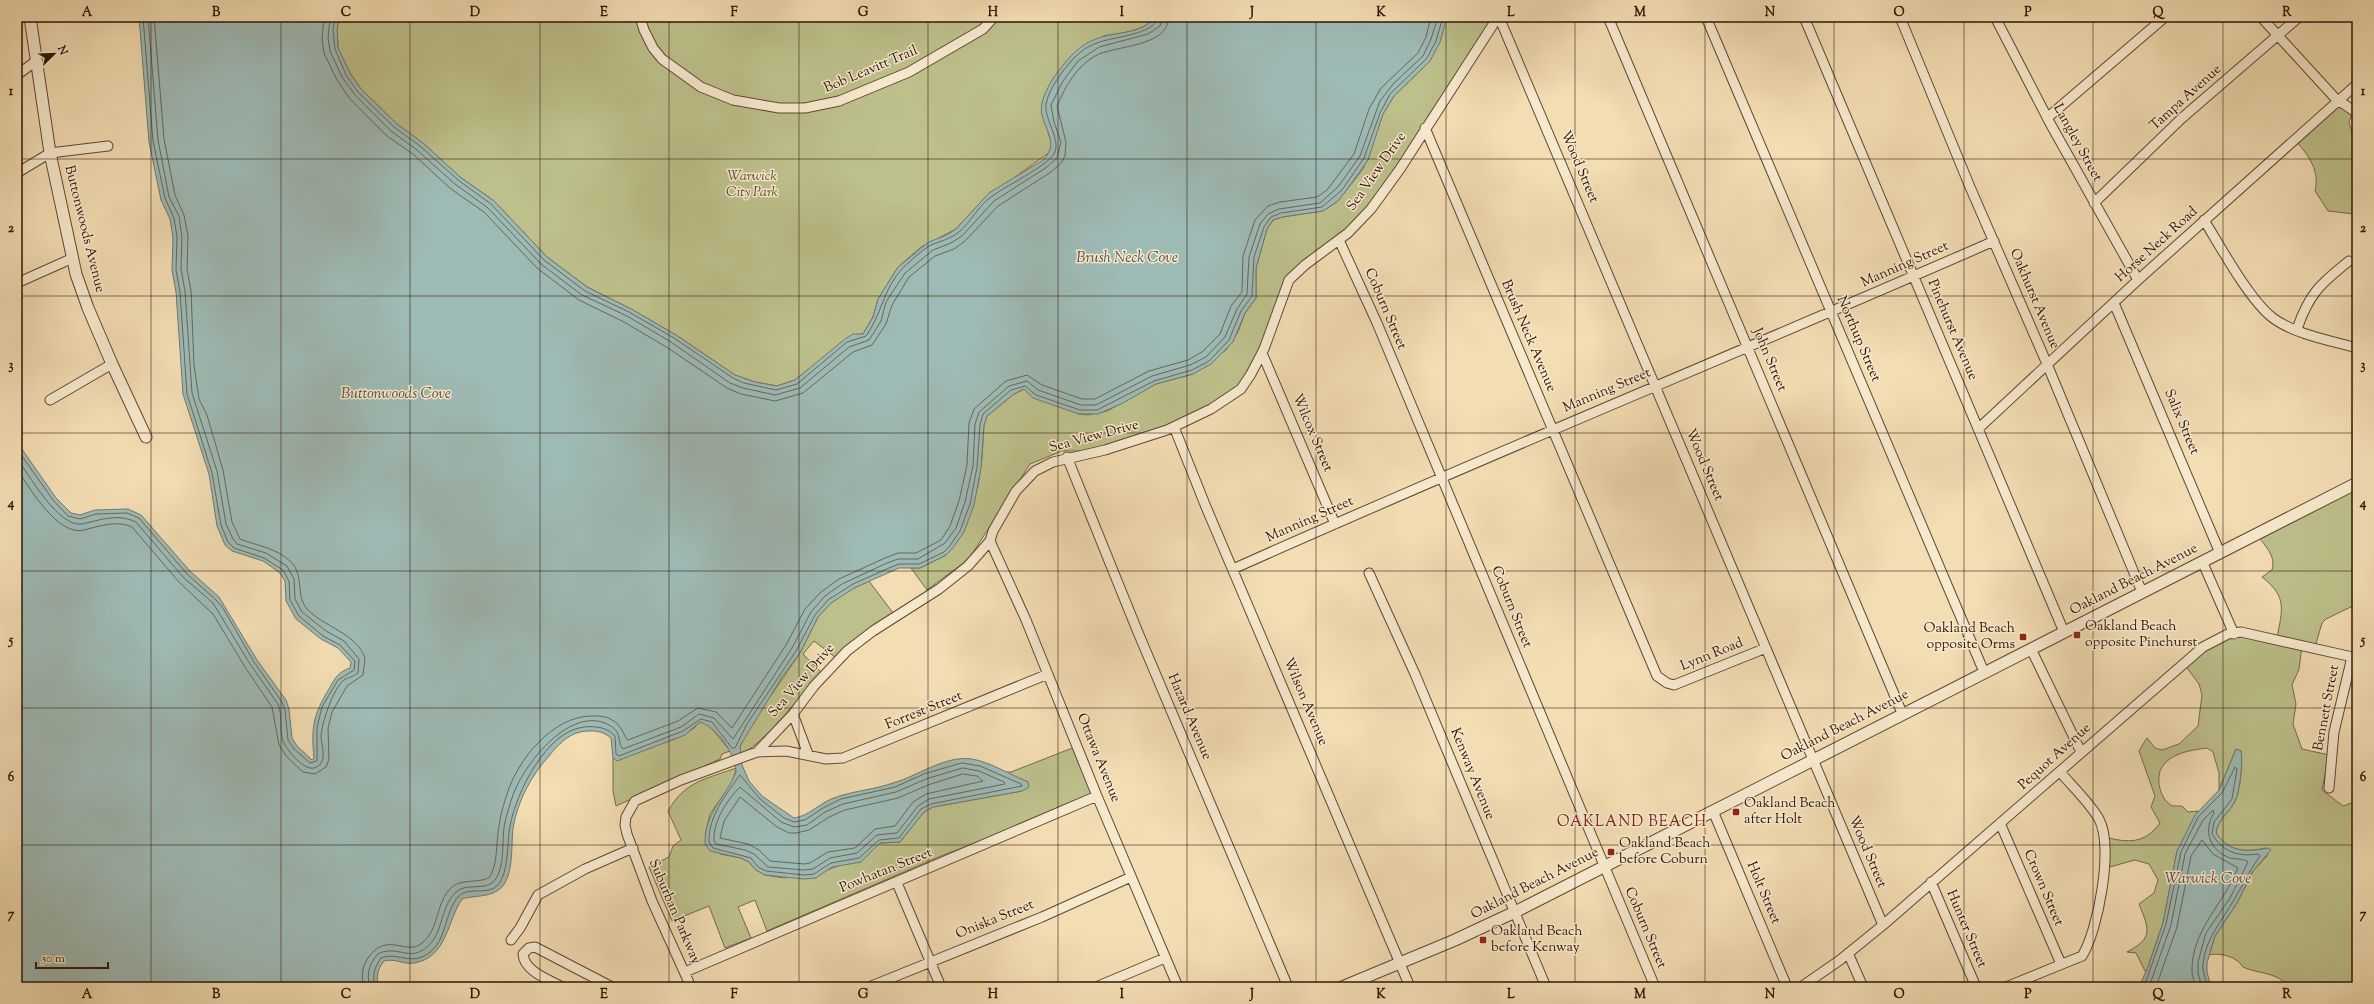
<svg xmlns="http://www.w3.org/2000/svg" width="2374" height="1004" font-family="'Sorts Mill Goudy',serif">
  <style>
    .green { fill: #bdc08b; stroke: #766a48 }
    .water { fill: #9ebab5; stroke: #71786e }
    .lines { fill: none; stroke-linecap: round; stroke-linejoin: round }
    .shore { stroke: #66675c; stroke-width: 1 }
    .minor-casing { stroke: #5f4630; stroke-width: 11 }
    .tertiary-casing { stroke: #5f4630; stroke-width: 13 }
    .minor { stroke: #f7e9ce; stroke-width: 9 }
    .tertiary { stroke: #f7e9ce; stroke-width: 11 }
    .grid { fill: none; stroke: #2e1404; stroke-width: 1; stroke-opacity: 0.55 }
    .poi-dot { fill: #8f2418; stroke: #f7e9ce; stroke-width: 1.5 }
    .labels { text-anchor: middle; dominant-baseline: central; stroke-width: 3; stroke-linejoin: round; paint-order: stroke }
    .street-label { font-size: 14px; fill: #2e1404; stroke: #f7e9ce }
    .park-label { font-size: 14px; font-style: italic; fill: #59482c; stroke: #f7e9ce }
    .poi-label { font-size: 14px; fill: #2e1404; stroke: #f7e9ce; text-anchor: start }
    .water-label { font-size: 15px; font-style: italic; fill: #554e42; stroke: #f7e9ce }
    .neighbourhood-label { font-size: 15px; letter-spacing: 1px; fill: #7a1f14; stroke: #f7e9ce }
    .neatline { fill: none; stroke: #2e1404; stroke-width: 1.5 }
    .grid-label { font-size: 13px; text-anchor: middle; font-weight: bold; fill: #2e1404 }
  </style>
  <rect width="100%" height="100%" fill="#f3ddb3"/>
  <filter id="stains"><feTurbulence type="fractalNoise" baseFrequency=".005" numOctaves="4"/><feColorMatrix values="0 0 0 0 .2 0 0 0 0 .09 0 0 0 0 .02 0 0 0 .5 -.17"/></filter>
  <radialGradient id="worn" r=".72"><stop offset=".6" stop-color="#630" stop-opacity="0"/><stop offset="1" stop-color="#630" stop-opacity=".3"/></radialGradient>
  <path class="green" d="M339,17h816c-11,15 -35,16 -52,19l-55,97 4,10 -2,9 -68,49 -26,28 -35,18 -23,20 -20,32 -5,18 -10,17 -10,1 -58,45 -18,6 -22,-4 -20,-7 -59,-40 -45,-26 -44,-22 -40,-30 -53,-56 -34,-24 -37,-34 -26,-19 -36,-35 -11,-16 -12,-25 -1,-18z
    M1447,17h52l-135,202 -74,61 -41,99 -74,49 -90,23h-23l-32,13 -56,87 -8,10 -39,29 -16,-22h9l26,-13 32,-69 4,-28 2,-33 3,-9 27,-22 10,-5 55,25 9,1 19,-4 49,-27 37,-10 33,-24 12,-18 7,-19 11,-15v-30l11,-39 6,-9 9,-3 41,-6 15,-10 7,-9 18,-23 20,-55 11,-18 36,-35z
    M2339,101l13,11 -3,11 8,25 -2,66 -27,-3 -13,-20c5,-20 -6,-35 -19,-50z
    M2357,483v121l-31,15 -4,4 -7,24 -13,-1 -3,23 -7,16 4,19 -3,20 9,25 27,6 -7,35 21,16 14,-5v186h-34l-5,-5 -29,5c-11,-15 -31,-13 -46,-20 -2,-2 -4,-6 -7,-7 -6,-5 -20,-7 -27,-5l6,-19 22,-33 16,-32 14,-15v-8c-21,4 -37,5 -51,-15 2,-15 13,-19 19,-32 5,-9 8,-40 6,-50l-5,-2 -17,41v-17l-6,-21 -6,-4c-16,2 -36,5 -45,19 -7,11 -2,34 11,39 2,0 6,0 9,0l6,6 10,-1 -21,40 -14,72 -17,50 -10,-20 -9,-1c27,-14 22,-23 12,-48l15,-11 4,-13 -9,-16 -14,-4 -29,8 -1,-31c23,6 40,7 55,-14l-9,-16 4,-11 -16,-45 8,-13 8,10 7,2 17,-6 19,-18 4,-31 -3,-11 -15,-20 48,-31 45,5c5,-28 11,-41 -15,-61l10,-7c4,-14 -6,-23 -14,-34z
    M869,581l24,32 -58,44 -21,-16 -11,13 18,18c-19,22 -56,71 -81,83v-9l10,-20 50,-73 18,-36 13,-14 15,-11z
    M700,722l9,3 21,26 -8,3 -2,5 -104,47 -3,-15v-33l62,-19 18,-10z
    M1075,747l19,50 -153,59 -174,75 -12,-31 -17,7 13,31 -26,10 -16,-42 -37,15 -23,-54 20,-10 4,-11 8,-6 -13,-29c17,-30 38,-32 68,-43l-3,13 -23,33 -5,21 15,19 21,4 8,4 7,8 9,5 19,3 41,-7 17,-7 19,-2 19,-19 20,-1 24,-30 9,-5 89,-16 6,-9 -24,-10h7z"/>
  <path class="water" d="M139,17h200l-2,13 1,18 12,25 11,16 36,35 26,19 37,34 34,24 53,56 40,30 44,22 45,26 59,40 20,7 22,4 18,-6 50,-41 8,-5h10l10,-17 5,-18 20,-32 31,-25 18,-7 9,-6 33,-36 54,-33c20,-20 -6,-35 -1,-57 3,-12 11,-26 19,-35 9,-12 20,-24 35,-29 19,-8 46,-4 59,-22h292l-7,25 -10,19 -36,35 -11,18 -15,46 -23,32 -7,9 -15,10 -41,6 -9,3 -6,9 -11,39v30l-11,15 -12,29 -22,22 -18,10 -37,10 -33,19 -25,11h-19l-46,-16 -9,-9 -10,5 -27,22 -3,9 -3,43 -7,37 -10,27 -12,17 -6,6 -26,13h-21l-45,20 -23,15 -13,14 -18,36 -18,24 -42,69 2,19 7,16 13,15 32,22c14,-2 24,-13 37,-19 20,-8 42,-9 62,-16 25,-7 52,-28 79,-24 18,3 39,16 56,23l1,5 -7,4 -89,16 -9,5 -24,30 -20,1 -19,19 -29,5 -16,11 -12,1 -39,-4 -9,-5 -7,-8 -8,-4 -31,-7 -5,-7c0,-33 20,-45 31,-72 -1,-18 -18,-44 -36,-50l-15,13 -68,26 -4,-3 -2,-20c-9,-8 -20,-8 -31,-6 -13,3 -23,14 -31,24 -18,20 -31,44 -36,72 -2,17 1,45 -11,59 -10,11 -28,8 -40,12 -15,22 -15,59 -48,64 -10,2 -18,-5 -30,-2 -7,9 -8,16 -5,26h-362v-545l39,56 15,15 9,2 15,-5 33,-1 13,6 49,56 29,26 38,63 29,40 3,9 3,29 5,8 15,14 2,-2c-3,-30 -1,-43 15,-69 6,-11 9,-17 21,-21l1,-6 -13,-14 -17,-9 -25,-20 -10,-18 -1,-20 -5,-8 -17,-12 -31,-10 -7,-6 -8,-19 -8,-52 -26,-80 -7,-102 -4,-22 1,-32 -3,-19 -9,-19 -12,-58z
    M2236,749l5,2c2,10 -1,41 -6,50 -6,13 -17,17 -19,32 14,20 30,19 52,15l3,2 -18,21 -16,32 -22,33 -8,27v9l4,15h-72l9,-20 15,-44 14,-72 18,-36 24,-25z"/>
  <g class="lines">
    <path class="shore" d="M324,17l-2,22 2,14 13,27 13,19 37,37 26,18 38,35 33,23 53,56 42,32 45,22 44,26 59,40 14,6 34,7 28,-8 50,-41 19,-7 14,-21 6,-19 17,-28 26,-21 19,-7 11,-8 33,-35 53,-34 10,-9 4,-7 1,-14 -9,-36c8,-19 19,-39 38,-50 19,-11 73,-8 74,-39
      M330,17l-2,21 2,13 12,26 13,18 36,36 26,19 38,34 33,24 53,56 41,31 45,21 44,26 59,41 13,5 32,7 25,-7 49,-41 20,-7 12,-19 5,-19 19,-29 28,-23 18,-7 11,-7 32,-35 53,-34 10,-9 4,-16 -7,-20 -3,-17 12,-24 15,-20 21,-14 49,-13 12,-8 3,-9
      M335,17l-2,13 2,19 11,26 12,17 36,35 26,19 38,34 33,24 53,56 41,31 44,21 45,26 59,40 11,5 32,7 21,-6 50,-42 19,-6c15,-20 17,-46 35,-66 4,-5 25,-23 30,-25 10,-4 19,-6 28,-13 12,-10 19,-26 32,-35 13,-10 56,-31 63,-43 8,-14 -10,-34 -8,-50 3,-16 17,-34 28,-46 6,-6 14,-12 23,-15 13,-6 59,-8 61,-26
      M17,449l36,51 15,16 12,3 16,-5 31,-1 12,5 48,56 29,26 7,8 31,54 28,40 3,8 3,30 6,9 16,14 7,-2v-34l5,-20 16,-27 16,-10 1,-9 -15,-16 -17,-9 -24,-20 -9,-16 -1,-19 -6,-11 -19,-12 -30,-10 -6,-6 -7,-17 -9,-52 -25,-79 -7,-102 -4,-22 1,-33 -3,-19 -9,-20 -12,-57 -10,-124
      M17,458c11,16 42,70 65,66 19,-4 35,-11 54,-2l47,55 30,26 37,61 28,40c5,12 1,25 5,37 4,10 27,39 38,22 5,-7 0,-19 0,-27 1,-14 12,-47 23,-56 4,-3 10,-3 14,-7l1,-14 -15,-18 -18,-10 -24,-19 -7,-13 -1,-20 -7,-13 -21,-13 -29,-9 -4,-5 -7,-15 -9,-53 -25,-78 -7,-102 -4,-22 1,-32 -3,-21 -10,-19 -11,-57 -10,-123
      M17,469c12,18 41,68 67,61 16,-4 33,-10 48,-3l47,55 34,32 32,53 27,40 7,38 8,12 16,15 12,2 11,-7 3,-8 -1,-31 4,-16 15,-26 16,-11 2,-17c-9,-25 -41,-31 -58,-49 -12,-14 -2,-34 -17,-48 -14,-13 -32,-15 -50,-22l-8,-17 -9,-52 -16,-55 -8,-16 -5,-34 -3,-74 -4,-22 1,-33 -4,-21 -9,-20 -11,-56 -10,-122
      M962,763l18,3 41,18 1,2 -91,18 -10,5 -22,29 -20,2 -20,18 -28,5 -17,11 -10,1 -38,-4 -8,-4 -7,-9 -38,-10 -4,-6c-1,-25 17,-48 31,-67l20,24 24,19 10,4 11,-2 18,-12 18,-9 54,-12 29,-13z
      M963,768l16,3 25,11 1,2 -76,15 -11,7 -21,27 -20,2 -20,18 -27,5 -17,11 -9,1 -36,-3 -14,-13 -9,-4 -29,-6 -2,-3c-1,-20 13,-41 26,-54l41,35 13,5 13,-2 18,-13 18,-8 53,-12 30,-13z
      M963,774l14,2 6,5 -57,13 -13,8 -18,24 -20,3 -20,19 -27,4 -18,11 -6,1 -34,-3 -11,-11 -11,-6 -28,-6 4,-17 16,-24 37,30 12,6h7l13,-3 20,-13 16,-7 53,-12 30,-13z
      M364,987c-3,-10 -2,-21 4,-29 19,-28 39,-1 54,-15 18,-14 13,-41 30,-56 11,-9 27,-3 38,-10 8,-15 6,-34 9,-51 1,-11 5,-22 8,-32 11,-35 46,-78 85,-78 6,0 15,0 20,4 11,6 11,16 16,20l50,-19 20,-13 18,4 16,16 54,-83 19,-36 16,-17 18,-13 46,-21 13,-5h18l25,-13 9,-14 9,-25 8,-36 2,-42 5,-14 32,-28 21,-6 15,10 40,14h13l54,-28 39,-11 14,-8 18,-18 11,-28 11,-14 1,-36 12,-36 13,-14 12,-4 37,-5 10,-7 27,-36 15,-45 12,-21 37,-35 8,-16 5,-20
      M370,987c-4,-13 -1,-23 8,-33 16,-9 30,5 43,-3 24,-13 17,-42 35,-59 10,-10 30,0 39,-12 10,-13 7,-38 9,-53 2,-11 6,-23 9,-32 11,-31 58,-91 96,-70 14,7 8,19 14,24l58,-22 18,-13 15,4 19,21 59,-91 19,-36 14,-16 17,-12 45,-21 11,-4h20l27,-16 11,-15 9,-26 8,-36 2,-42 4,-12 30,-26 18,-5 11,9 43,15h15l56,-29 38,-11 16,-8 19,-20 12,-28 10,-15 2,-37 11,-33 8,-10 11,-5 41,-6 18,-16 22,-31 20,-55 14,-18 29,-27 8,-17 7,-22
      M375,987c-3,-11 -1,-19 6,-29 14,-6 27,5 41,-1 27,-12 20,-43 37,-61 10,-10 29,0 39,-11 11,-12 9,-44 12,-59 6,-33 36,-95 74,-99 12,-1 23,0 31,9l1,18 3,2 64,-25 18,-12 11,3 20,26h3l12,-24 49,-73 19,-36 13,-15 25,-16 36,-16 10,-4h20l25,-12 5,-5 11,-16 10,-27 7,-37 3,-42 3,-11 28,-24 14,-4 11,9 44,15h17l57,-29 38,-11 17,-9 20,-21 12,-29 11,-15 2,-39 10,-30 7,-10 10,-4 41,-6 20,-17 22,-32 16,-45 10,-19 37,-36 9,-17 7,-24
      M2144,987l22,-63 15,-72 17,-35 24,-24 13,-26 2,2 -5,30 -18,23 -2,12c11,18 26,23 46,20l2,2c-10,13 -16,27 -25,42 -12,22 -29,39 -32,65 -1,9 3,15 4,24
      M2149,987l22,-62 14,-71 18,-34 10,-10 1,3c-11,17 -5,37 16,45 5,1 15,1 18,4l-18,36 -24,35 -8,29v11l4,14
      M2156,987l21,-60 14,-71 11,-16 11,14 25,14c-14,36 -47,62 -46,104 0,5 3,10 4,15"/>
    <defs>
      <path id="minor" d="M640,17l4,13 9,18 9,11 39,28 32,13 46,8h26l34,-7 70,-29 74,-43 11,-12
        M1499,17l384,908
        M1608,17l294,696
        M1706,17l278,655
        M1804,17l260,615
        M1900,17l70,170 77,177 95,228
        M1995,17l56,108 87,155
        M2261,17l74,81 22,15
        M17,75l19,-14
        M2047,118l118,-101
        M1425,128l232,548 10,7 7,2 92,-37
        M17,173l33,-20 58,-7
        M2094,203l88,-85 117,-101
        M2204,220c16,26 46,81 69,98 21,16 59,23 84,30
        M1339,240l38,83 278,664
        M17,283l56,-25
        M2114,303l106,250
        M2297,329c12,-35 23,-45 52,-68
        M1262,353l73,171
        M50,400l62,-36
        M1174,427l32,80 204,480
        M1978,429l160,-149 219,-196
        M1067,457l70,173 151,357
        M990,541l36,79 71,176 81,191
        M2202,561l32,73
        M1233,569c252,-113 508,-217 761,-328
        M1369,573l46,101 131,313
        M2031,649l50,103
        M793,714l15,40
        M757,752l29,-1 40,8 17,-1 205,-84
        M2329,788l5,-56 18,-75
        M1713,811l74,176
        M2000,823l61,141
        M1931,882l45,105
        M897,883l44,104
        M511,940l9,-12 18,-33 47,-26 48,-21
        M1848,953l15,34
        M685,972l412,-176
        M562,987c-14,-8 -38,-16 -39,-33l6,-6 6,-1 77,40
        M691,987l-39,-86 -25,-67 -2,-9 1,-8 9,-16 46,-21 76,-28 36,-38 21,-28 33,-35 26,-20 66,-42 29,-23 22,-25 3,-10 23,-40 19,-20 18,-9 52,-12 62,-20 44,-21 30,-20 10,-15 13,-25 25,-69 16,-15 43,-32 23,-24 29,-40 98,-152
        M869,987l173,-70 89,-40
        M1096,987l69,-29
        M1801,987l39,-27 43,-35 320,-278 25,-13 13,-2 116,26
        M2006,987l76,-31c16,-25 32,-109 17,-137 -10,-17 -26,-32 -39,-47"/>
      <path id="tertiary" d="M30,17l20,136 26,121 12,34 24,56 34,73
        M1342,987l113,-47 60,-28 842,-429"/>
    </defs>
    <use href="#minor" class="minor-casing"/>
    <use href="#tertiary" class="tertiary-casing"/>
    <use href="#minor" class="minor"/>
    <use href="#tertiary" class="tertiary"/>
  </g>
  <path class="grid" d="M151,17v970M281,17v970M410,17v970M540,17v970M669,17v970M799,17v970M928,17v970M1058,17v970M1187,17v970M1316,17v970M1446,17v970M1575,17v970M1705,17v970M1834,17v970M1964,17v970M2093,17v970M2223,17v970M17,159h2340M17,296h2340M17,433h2340M17,571h2340M17,708h2340M17,845h2340"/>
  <g class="poi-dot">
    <rect x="2073" y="631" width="8" height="8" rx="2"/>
    <rect x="2019" y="633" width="8" height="8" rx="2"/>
    <rect x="1732" y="808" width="8" height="8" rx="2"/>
    <rect x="1607" y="848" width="8" height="8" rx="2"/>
    <rect x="1479" y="936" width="8" height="8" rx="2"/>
  </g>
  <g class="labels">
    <g class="street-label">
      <text transform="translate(871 70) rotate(-23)">Bob Leavitt Trail</text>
      <text transform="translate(2186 98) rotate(-42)">Tampa Avenue</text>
      <text transform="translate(2077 143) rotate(61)">Langley Street</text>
      <text transform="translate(1579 167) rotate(67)">Wood Street</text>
      <text transform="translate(1377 172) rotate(-55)">Sea View Drive</text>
      <text transform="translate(84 229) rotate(76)">Buttonwoods Avenue</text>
      <text transform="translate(2157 245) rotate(-42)">Horse Neck Road</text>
      <text transform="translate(1905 265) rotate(-24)">Manning Street</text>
      <text transform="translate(2034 299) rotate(67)">Oakhurst Avenue</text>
      <text transform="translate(1385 309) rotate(67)">Coburn Street</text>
      <text transform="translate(1952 330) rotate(67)">Pinehurst Avenue</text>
      <text transform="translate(1528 336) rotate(67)">Brush Neck Avenue</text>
      <text transform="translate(1858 339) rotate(67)">Northup Street</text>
      <text transform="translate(1769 360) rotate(67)">John Street</text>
      <text transform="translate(1607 391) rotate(-23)">Manning Street</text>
      <text transform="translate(2181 422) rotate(67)">Salix Street</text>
      <text transform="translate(1312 433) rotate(67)">Wilcox Street</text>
      <text transform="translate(1094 437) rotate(-15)">Sea View Drive</text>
      <text transform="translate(1704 465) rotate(67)">Wood Street</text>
      <text transform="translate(1310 520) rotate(-24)">Manning Street</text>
      <text transform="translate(2134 580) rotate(-27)">Oakland Beach Avenue</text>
      <text transform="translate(1511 607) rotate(68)">Coburn Street</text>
      <text transform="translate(1712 655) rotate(-22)">Lynn Road</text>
      <text transform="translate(802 681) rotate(-49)">Sea View Drive</text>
      <text transform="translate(1305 702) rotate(67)">Wilson Avenue</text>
      <text transform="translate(2327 708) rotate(-79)">Bennett Street</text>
      <text transform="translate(924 711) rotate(-22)">Forrest Street</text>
      <text transform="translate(1189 717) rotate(67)">Hazard Avenue</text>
      <text transform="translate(1845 726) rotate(-27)">Oakland Beach Avenue</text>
      <text transform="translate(2055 757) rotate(-42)">Pequot Avenue</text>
      <text transform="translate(1098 758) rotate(68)">Ottawa Avenue</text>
      <text transform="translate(1472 774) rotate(68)">Kenway Avenue</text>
      <text transform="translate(1867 852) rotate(67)">Wood Street</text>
      <text transform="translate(886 871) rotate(-22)">Powhatan Street</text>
      <text transform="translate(1535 884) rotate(-27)">Oakland Beach Avenue</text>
      <text transform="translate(2043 888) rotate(67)">Crown Street</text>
      <text transform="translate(1763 893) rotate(67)">Holt Street</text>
      <text transform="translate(674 912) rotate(67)">Suburban Parkway</text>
      <text transform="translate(995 920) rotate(-22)">Oniska Street</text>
      <text transform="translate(1645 928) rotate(67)">Coburn Street</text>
      <text transform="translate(1966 929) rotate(67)">Hunter Street</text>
    </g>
    <g class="park-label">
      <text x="752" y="177">Warwick<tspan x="752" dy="16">City Park</tspan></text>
    </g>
    <g class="poi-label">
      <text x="2085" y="627">Oakland Beach<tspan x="2085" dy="16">opposite Pinehurst</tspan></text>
      <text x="2015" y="629" text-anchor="end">Oakland Beach<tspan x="2015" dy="16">opposite Orms</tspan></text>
      <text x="1744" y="804">Oakland Beach<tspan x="1744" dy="16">after Holt</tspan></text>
      <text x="1619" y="844">Oakland Beach<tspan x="1619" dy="16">before Coburn</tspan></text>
      <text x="1491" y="932">Oakland Beach<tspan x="1491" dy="16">before Kenway</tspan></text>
    </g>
    <g class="water-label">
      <text x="1127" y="258">Brush Neck Cove</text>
      <text x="396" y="394">Buttonwoods Cove</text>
      <text x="2208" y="879">Warwick Cove</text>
    </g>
    <g class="neighbourhood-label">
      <text x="1632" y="822">OAKLAND BEACH</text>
    </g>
  </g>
  <rect width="2374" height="1004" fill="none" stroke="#f3ddb3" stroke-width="44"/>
  <g transform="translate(54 54) rotate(67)" stroke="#f7e9ce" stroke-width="3" paint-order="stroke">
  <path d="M0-3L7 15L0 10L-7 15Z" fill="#2e1404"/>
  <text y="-6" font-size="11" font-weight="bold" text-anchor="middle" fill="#2e1404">N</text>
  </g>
  <path d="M36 962v6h72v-6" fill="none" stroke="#2e1404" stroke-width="2"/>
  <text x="42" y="962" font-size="12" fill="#2e1404" stroke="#f7e9ce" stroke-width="3" paint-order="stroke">50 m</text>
  <rect x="22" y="22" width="2330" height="960" class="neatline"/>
  <g class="grid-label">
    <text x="87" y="16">A</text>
    <text x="216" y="16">B</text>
    <text x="346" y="16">C</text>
    <text x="475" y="16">D</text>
    <text x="604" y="16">E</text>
    <text x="734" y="16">F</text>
    <text x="863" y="16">G</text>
    <text x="993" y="16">H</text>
    <text x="1122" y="16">I</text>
    <text x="1252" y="16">J</text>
    <text x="1381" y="16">K</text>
    <text x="1511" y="16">L</text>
    <text x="1640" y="16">M</text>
    <text x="1770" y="16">N</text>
    <text x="1899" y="16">O</text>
    <text x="2028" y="16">P</text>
    <text x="2158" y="16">Q</text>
    <text x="2287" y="16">R</text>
    <text x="11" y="95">1</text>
    <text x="2363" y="95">1</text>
    <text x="11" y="232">2</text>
    <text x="2363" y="232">2</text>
    <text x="11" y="369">3</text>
    <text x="2363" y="369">3</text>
    <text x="11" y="507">4</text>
    <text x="2363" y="507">4</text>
    <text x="11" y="644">5</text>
    <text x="2363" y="644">5</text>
    <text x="11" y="781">6</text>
    <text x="2363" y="781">6</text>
    <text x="11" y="918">7</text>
    <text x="2363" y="918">7</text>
    <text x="87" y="998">A</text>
    <text x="216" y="998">B</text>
    <text x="346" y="998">C</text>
    <text x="475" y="998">D</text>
    <text x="604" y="998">E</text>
    <text x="734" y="998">F</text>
    <text x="863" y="998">G</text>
    <text x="993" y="998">H</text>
    <text x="1122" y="998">I</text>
    <text x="1252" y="998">J</text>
    <text x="1381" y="998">K</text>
    <text x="1511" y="998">L</text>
    <text x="1640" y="998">M</text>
    <text x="1770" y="998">N</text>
    <text x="1899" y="998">O</text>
    <text x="2028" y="998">P</text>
    <text x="2158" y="998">Q</text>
    <text x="2287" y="998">R</text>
  </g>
  <rect width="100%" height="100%" filter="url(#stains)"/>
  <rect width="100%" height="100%" fill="url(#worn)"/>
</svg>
